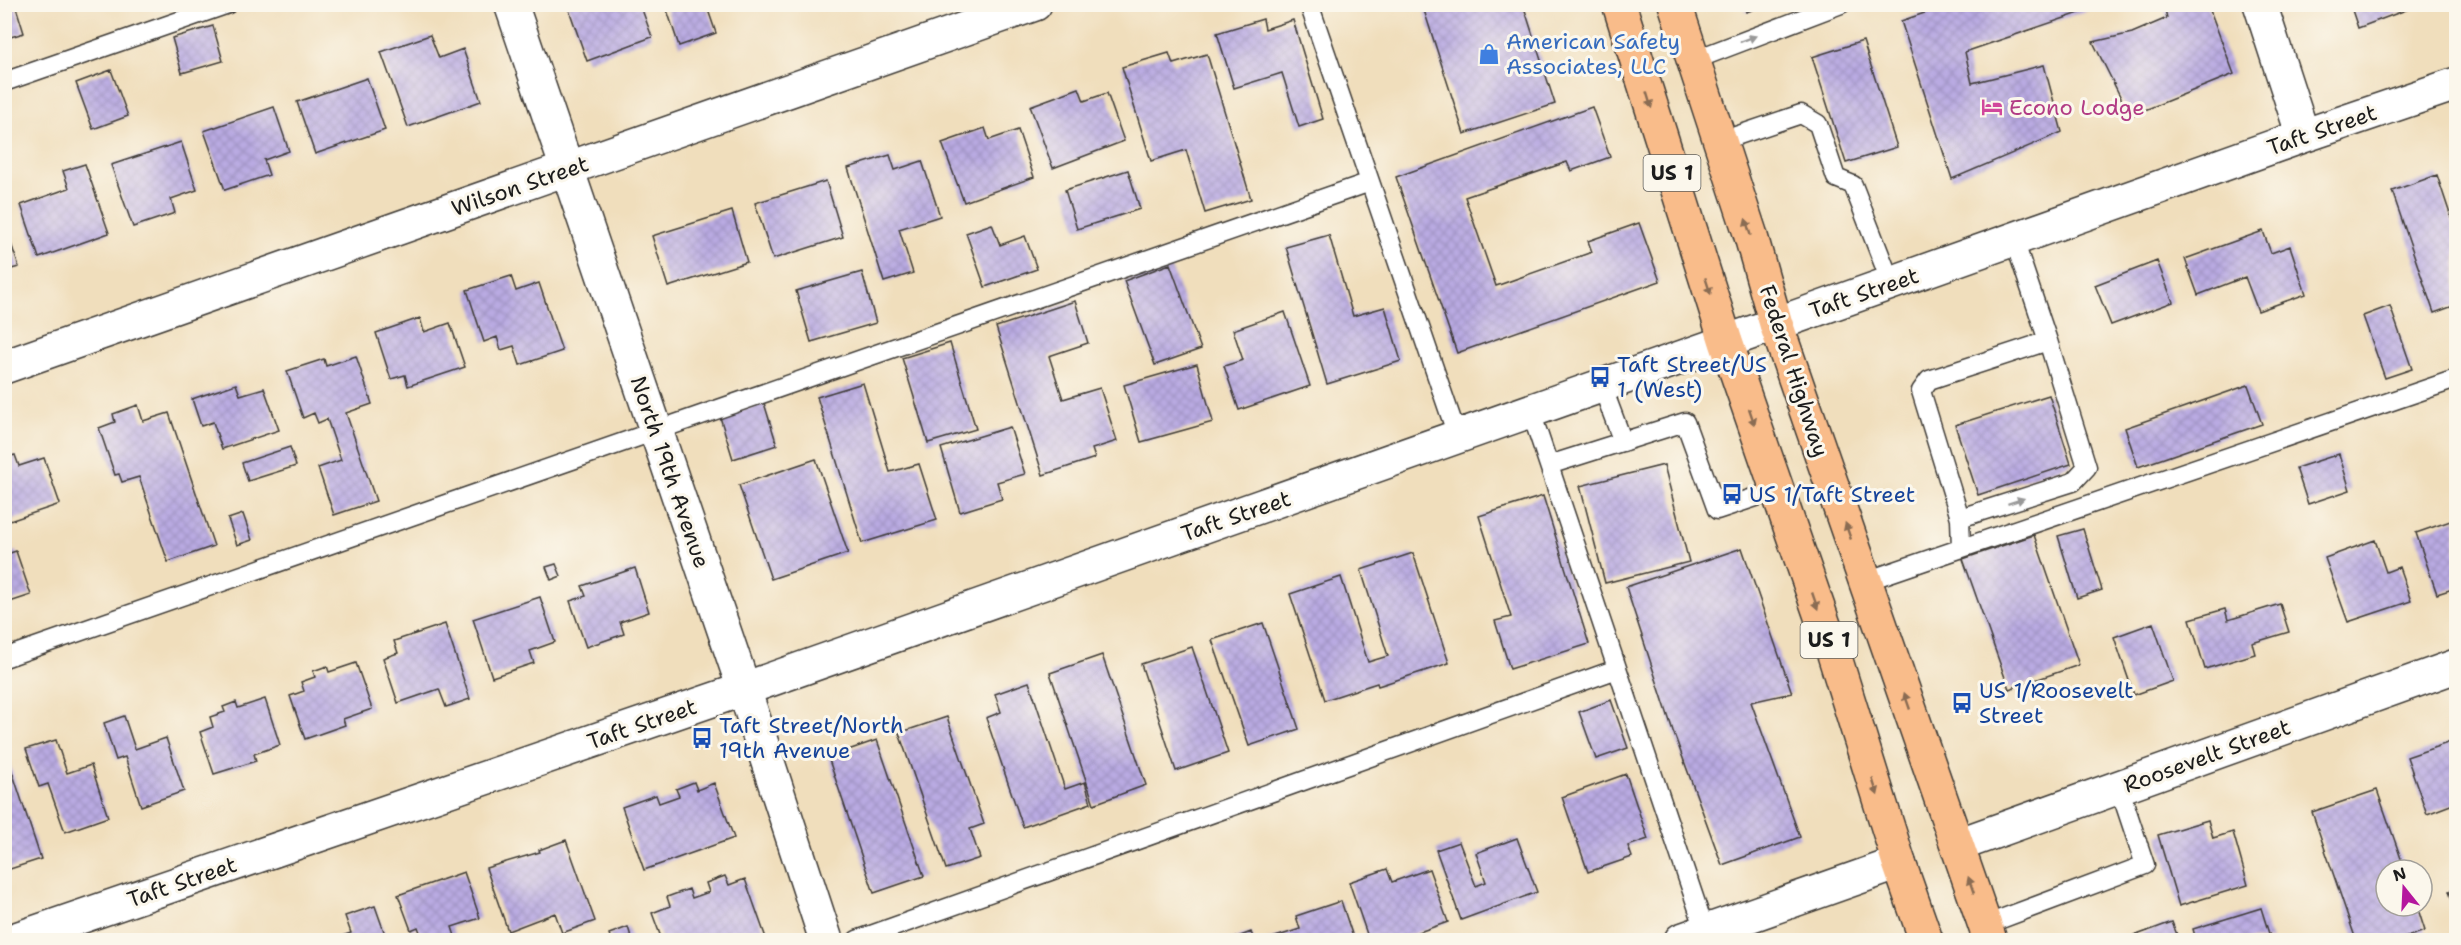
<svg xmlns="http://www.w3.org/2000/svg" width="2461" height="945" font-family="'Shantell Sans',sans-serif">
  <style>
    .building { fill: url(#building-cross-hatch) }
    .lines { fill: none; stroke-linecap: round; stroke-linejoin: round }
    .service-casing { stroke: #3c3934; stroke-width: 21 }
    .minor-casing { stroke: #3c3934; stroke-width: 36 }
    .tertiary-casing { stroke: #3c3934; stroke-width: 36 }
    .primary-casing { stroke: #3c3934; stroke-width: 36 }
    .service { stroke: #fff; stroke-width: 18 }
    .minor { stroke: #fff; stroke-width: 33 }
    .tertiary { stroke: #fff; stroke-width: 33 }
    .primary { stroke: #f9bc8a; stroke-width: 33 }
    .oneway { fill: #999 }
    .oneway2 { fill: #8a6c53 }
    .labels { text-anchor: middle; dominant-baseline: central; stroke-width: 6; stroke-linejoin: round; paint-order: stroke }
    .shield { fill: #fbf7ec; stroke: #5f5e5a; stroke-width: 1.5 }
    .shield-label { font-size: 21px; font-weight: bold; fill: #1c1c1c }
    .shop-label { font-size: 22px; fill: #366cbe; stroke: #fbf7ec; text-anchor: start }
    .hotel-label { font-size: 22px; fill: #b23c85; stroke: #fbf7ec; text-anchor: start }
    .street-label { font-size: 22px; fill: #1c1c1c; stroke: #fbf7ec }
    .transit-label { font-size: 22px; fill: #164399; stroke: #fbf7ec; text-anchor: start }
  </style>
  <defs>
    <pattern id="building-cross-hatch" width="8" height="8" patternUnits="userSpaceOnUse" patternTransform="scale(1.5)"><rect width="8" height="8" fill="#b9aae2"/><path d="M0 0l8 8M0 8l8-8" fill="none" stroke="#9e92c1"/></pattern>
  </defs>
  <rect width="100%" height="100%" fill="#fbf7ec"/>
  <filter id="ink" filterUnits="userSpaceOnUse"><feTurbulence type="fractalNoise" baseFrequency=".0167" numOctaves="2"/><feDisplacementMap in="SourceGraphic" scale="12" xChannelSelector="R" yChannelSelector="G"/><feConvolveMatrix kernelMatrix="1 2 1 2 8 2 1 2 1" color-interpolation-filters="sRGB"/></filter>
  <filter id="wash" filterUnits="userSpaceOnUse"><feTurbulence type="fractalNoise" baseFrequency=".008" numOctaves="4" result="noise"/><feDisplacementMap in="SourceGraphic" scale="24" xChannelSelector="R" yChannelSelector="G"/><feGaussianBlur stdDeviation="1.35" result="paint"/><feColorMatrix in="noise" values="0 0 0 0 0 0 0 0 0 0 0 0 0 0 0 0 0 1.4 0 .05"/><feComposite in="paint" operator="in"/></filter>
  <g filter="url(#wash)">
    <rect width="100%" height="100%" fill="#f0debc"/>
    <g id="blocks">
      <path class="building" d="M4,4h11l9,29 -20,6z
        M567,4h73l12,33 -65,24z
        M665,4h41l10,29 -37,13z
        M1422,4h101l32,100 -91,30z
        M1743,4h24v1l-21,7z
        M1951,4l152,1 -138,47 7,31 72,-18 18,67 -110,47 -51,-158z
        M2350,4h63l1,3 -56,21z
        M2164,5h44l26,69 -104,42 -37,-74 39,-9 35,-15z
        M1263,19l2,10 28,-9 30,99 -24,8 -17,-54 -48,15 -17,-55z
        M213,26l10,35 -41,12 -10,-35z
        M430,35l9,23 24,-9 18,52 -73,26 -27,-75z
        M1863,41l34,106 -51,16 -34,-106z
        M1169,53l4,11 34,-10 44,145 -46,14 -19,-63 -35,11 -29,-94z
        M111,70l17,46 -35,13 -17,-46z
        M367,78l18,52 -70,24 -18,-52z
        M1079,88l5,13 23,-8 17,48 -71,27 -23,-62z
        M274,107l15,44 -25,9 5,15 -44,15 -21,-59z
        M1592,107l18,50 -39,14 -4,-9 -102,35 31,89 96,-34 -4,-11 51,-18 21,58 -203,72 -61,-176z
        M985,128l4,12 29,-10 16,47 -70,25 -22,-59z
        M181,142l16,48 -26,9 4,14 -42,14 -22,-62z
        M890,155l5,15 27,-9 18,55 -41,13 14,44 -29,9 -36,-114z
        M85,164l24,69 -70,25 -18,-53 48,-17 -6,-17z
        M1128,170l12,39 -63,20 -12,-39z
        M2437,175l19,57v73l-22,8 -42,-122z
        M826,181l17,56 -70,22 -18,-56z
        M732,211l15,51 -79,25 -16,-51z
        M4,223l15,44 -15,4z
        M992,224l8,21 25,-9 12,33 -52,18 -19,-54z
        M2263,231l8,22 19,-7 16,48 -48,17 -13,-34 -47,18 -13,-36z
        M1329,235l24,81 32,-9 16,54 -74,23 -41,-137z
        M2157,261l16,41 -62,23 -16,-40z
        M1170,264l31,85 -46,16 -31,-84z
        M862,272l14,51 -65,19 -15,-51z
        M511,276l5,15 23,-8 23,68 -42,14 -6,-19 -13,4 -4,-13 -13,5 -17,-52z
        M1075,301l13,42 -39,13 14,43 37,-11 17,53 -25,8 3,9 -52,17 -47,-148z
        M2390,306l22,63 -27,9 -22,-62z
        M1285,312l25,74 -71,24 -15,-44 19,-6 -10,-30z
        M420,318l4,14 26,-9 15,44 -57,19 -3,-11 -14,4 -15,-46z
        M950,343l26,86 -48,14 -26,-85z
        M356,356l16,48 -26,9 30,88 -42,14 -16,-47 23,-8 -14,-41 -9,4 -4,-10 -11,5 -16,-47 37,-12 2,7z
        M1197,364l16,58 -72,20 -17,-57z
        M863,383l27,89 29,-8 18,56 -75,23 -45,-146z
        M236,384l4,11 24,-7 15,42 -57,19 -9,-27 -12,4 -9,-27z
        M2248,385l14,39 -124,43 -13,-39z
        M2049,395l22,69 -93,31 -23,-70z
        M764,403l13,42 -44,14 -13,-42z
        M138,405l5,16 26,-8 45,133 -46,16 -29,-85 -17,5 -3,-8 -4,1 -16,-47 16,-6 -2,-8z
        M1010,427l15,47 -28,8 5,17 -42,13 -19,-64z
        M290,447l6,19 -48,15 -6,-18z
        M2339,454l11,36 -42,14 -12,-36z
        M15,455l4,11 25,-8 16,46 -56,19v-65z
        M816,459l32,94 -77,26 -32,-94z
        M1664,465l25,97 -84,21 -25,-97z
        M1543,496l46,148 -79,25 -15,-48 16,-4 -32,-101z
        M243,514l9,26 -15,5 -9,-26z
        M2456,519v69l-19,6 -21,-61z
        M2083,529l19,61 -25,8 -19,-62z
        M2034,535l45,130 -70,24 -46,-130z
        M2375,540l11,32 13,-5 12,34 -63,21 -23,-64z
        M1742,548l50,145 -41,9 49,135 -78,28 -49,-134 -47,-144z
        M16,551l15,44 -27,9v-49z
        M1413,553l36,110 -71,23 -1,-3 -52,17 -35,-106 51,-17 27,85 20,-6 -27,-86z
        M556,564l5,12 -10,4 -5,-13z
        M635,568l14,44 -29,10 4,12 -38,13 -16,-46 16,-5 -4,-10z
        M540,597l15,45 -25,9 4,12 -42,14 -19,-58z
        M2280,604l9,28 -37,11 3,11 -50,15 -15,-50 35,-10 3,11z
        M1263,623l36,106 -50,17 -37,-106z
        M2153,623l20,58 -39,14 -20,-58z
        M445,624l25,75 -24,8 -7,-18 -41,14 -15,-45 15,-5 -4,-12z
        M1192,647l36,106 -52,18 -35,-107z
        M1102,655l44,130 -52,19 -44,-131z
        M356,663l16,46 -29,10 2,6 -40,14 -15,-43 14,-5 -3,-9 14,-5 -2,-6 14,-5 2,6z
        M1029,682l36,107 20,-7 6,21 -68,24 -37,-109 15,-6 -6,-18z
        M265,699l15,46 -26,9 2,7 -42,13 -14,-42 13,-5 -3,-10 15,-5 -2,-5 13,-5 2,6z
        M1611,700l17,48 -32,11 -17,-47z
        M124,716l11,33 31,-11 18,53 -43,15 -16,-49 -9,3 -12,-37z
        M947,717l37,107 -14,5 10,29 -34,11 -47,-136z
        M56,740l11,33 24,-8 17,52 -43,15 -17,-48 -9,3 -13,-38z
        M877,740l47,136 -50,17 -46,-136z
        M2456,740v31l-4,2 4,13v17l-29,11 -20,-57z
        M7,756l34,103 -37,12v-114z
        M1626,774l22,65 -20,7 4,11 -44,15 -26,-75z
        M694,782l3,8 17,-7 20,55 -90,32 -22,-63 34,-12 3,8 20,-7 -3,-7z
        M2377,790l28,80h-19v36h31l8,25 -28,9h-41l-44,-128z
        M2208,820l5,18 20,-6 15,53 -69,21 -21,-71z
        M1517,838l20,54 -76,28 -25,-70 23,-8 17,44 10,-4 -10,-29z
        M566,840l29,81 -33,12 -7,-20 -47,18 -22,-63 54,-16 -1,-2z
        M1387,869l5,13 37,-13 19,53 -52,18h-27l-20,-58z
        M464,872l16,46 -28,9 3,9 -12,4h-20l-5,-13 -7,3 -13,-35z
        M725,876l4,9 16,-6 21,59 -6,2h-98l-10,-27 18,-7 -3,-9 22,-8 3,9 17,-6 -3,-9z
        M2456,889v25l-7,-23z
        M1341,901l13,39h-88l34,-11 -4,-13z
        M375,906l12,34h-57l21,-7 -6,-17z
        M2261,908l10,32h-75l-3,-11z
        M2172,922l7,18h-56z
        M628,927l4,13h-21l-2,-6z
        M1251,932l3,8h-24z"/>
    </g>
  </g>
  <g filter="url(#ink)">
    <use href="#blocks" fill-opacity="0" stroke="#3c3934" stroke-width="1.5"/>
    <g class="lines">
      <defs>
        <path id="service" d="M1309,4l149,434
          M1694,60l147,-56
          M4,82l224,-78
          M1721,141l80,-27 17,10 18,54 17,7 38,98
          M1602,386l21,56
          M1531,412l177,527
          M1549,465l136,-43 32,88 60,-20
          M1960,518l113,-36 14,-15 -39,-126
          M1961,548l-1,-30 -39,-127 8,-11 119,-39 -34,-101
          M1866,581l590,-202
          M4,658l1366,-476
          M1985,925l160,-60 -26,-78
          M857,940l760,-271"/>
        <path id="minor" d="M511,4l233,685 82,251
          M2260,4l43,132
          M1776,324l527,-188 153,-52
          M4,367l1031,-363
          M1958,845l498,-179
          M1681,940l218,-77"/>
        <path id="tertiary" d="M13,940l731,-251 1032,-365"/>
        <path id="primary" d="M1619,4l107,338 107,309 66,212 27,77
          M1675,4l75,229 26,91 214,616"/>
      </defs>
      <use href="#service" class="service-casing"/>
      <use href="#minor" class="minor-casing"/>
      <use href="#tertiary" class="tertiary-casing"/>
      <use href="#primary" class="primary-casing"/>
      <use href="#service" class="service"/>
      <use href="#minor" class="minor"/>
      <use href="#tertiary" class="tertiary"/>
      <use href="#primary" class="primary"/>
    </g>
    <defs><path id="oneway-solid" d="M-6-.8H1V-3.2L6.5 0L1 3.2V.8H-6Z" transform="scale(1.5)"/></defs>
    <g class="oneway">
      <use href="#oneway-solid" transform="translate(1748 39) rotate(-21)"/>
      <use href="#oneway-solid" transform="translate(2016 501) rotate(-18)"/>
    </g>
    <g class="oneway2">
      <use href="#oneway-solid" transform="translate(1649 100) rotate(73)"/>
      <use href="#oneway-solid" transform="translate(1748 227) rotate(-107)"/>
      <use href="#oneway-solid" transform="translate(1708 286) rotate(72)"/>
      <use href="#oneway-solid" transform="translate(1752 417) rotate(71)"/>
      <use href="#oneway-solid" transform="translate(1848 531) rotate(-109)"/>
      <use href="#oneway-solid" transform="translate(1815 601) rotate(71)"/>
      <use href="#oneway-solid" transform="translate(1907 701) rotate(-109)"/>
      <use href="#oneway-solid" transform="translate(1875 787) rotate(72)"/>
      <use href="#oneway-solid" transform="translate(1971 885) rotate(-109)"/>
    </g>
  </g>
  <defs>
    <symbol id="shop-bare" viewBox="-9 -9 18 18"><path d="M-5-2.5h2.3a2.7 3.5 0 0 1 5.4 0H5L5.5 6h-11ZM-1.5-2.5h3a1.5 2.3 0 0 0-3 0Z" fill="#3f7fe0" stroke="#fbf7ec" stroke-width="2.5" paint-order="stroke"/></symbol>
    <symbol id="hotel-bare" viewBox="-9 -9 18 18"><path d="M-6-4.5h1.5V1H6V5H4.5V3h-9V5H-6ZM-4 0a1.8 1.8 0 1 1 3.6 0ZM.5 0V-2.5h3Q6-2.5 6 0Z" fill="#d1479c" stroke="#fbf7ec" stroke-width="2.5" paint-order="stroke"/></symbol>
    <symbol id="bus-bare" viewBox="-9 -9 18 18"><path d="M-5-6H5V4H4V6H2V4H-2V6H-4V4H-5ZM-3.5-4V0h7V-4ZM-3.5 1.2v1.5H-2V1.2ZM2 1.2v1.5H3.5V1.2Z" fill="#1a4fb4" stroke="#fbf7ec" stroke-width="2.5" paint-order="stroke"/></symbol>
  </defs>
  <g fill-rule="evenodd">
    <use href="#shop-bare" x="1474" y="39" width="30" height="30"/>
    <use href="#hotel-bare" x="1977" y="92" width="30" height="30"/>
    <use href="#bus-bare" x="1585" y="362" width="30" height="30"/>
    <use href="#bus-bare" x="1717" y="479" width="30" height="30"/>
    <use href="#bus-bare" x="1947" y="688" width="30" height="30"/>
    <use href="#bus-bare" x="687" y="723" width="30" height="30"/>
  </g>
  <g class="labels">
    <g class="shield">
      <rect x="1643.5" y="155" width="57" height="36" rx="4.5"/>
      <rect x="1800.5" y="622" width="57" height="36" rx="4.5"/>
    </g>
    <g class="shield-label">
      <text x="1672" y="173">US 1</text>
      <text x="1829" y="640">US 1</text>
    </g>
    <g class="shop-label">
      <text x="1506" y="41">American Safety<tspan x="1506" dy="25">Associates, LLC</tspan></text>
    </g>
    <g class="hotel-label">
      <text x="2009" y="107">Econo Lodge</text>
    </g>
    <g class="street-label">
      <text transform="translate(2322 130) rotate(-19)">Taft Street</text>
      <text transform="translate(520 186) rotate(-19)">Wilson Street</text>
      <text transform="translate(1864 293) rotate(-19)">Taft Street</text>
      <text transform="translate(1794 371) rotate(72)">Federal Highway</text>
      <text transform="translate(670 472) rotate(71)">North 19th Avenue</text>
      <text transform="translate(1236 516) rotate(-19)">Taft Street</text>
      <text transform="translate(642 724) rotate(-19)">Taft Street</text>
      <text transform="translate(2207 756) rotate(-20)">Roosevelt Street</text>
      <text transform="translate(182 882) rotate(-19)">Taft Street</text>
    </g>
    <g class="transit-label">
      <text x="1617" y="364">Taft Street/US<tspan x="1617" dy="25">1 (West)</tspan></text>
      <text x="1749" y="494">US 1/Taft Street</text>
      <text x="1979" y="690">US 1/Roosevelt<tspan x="1979" dy="25">Street</tspan></text>
      <text x="719" y="725">Taft Street/North<tspan x="719" dy="25">19th Avenue</tspan></text>
    </g>
  </g>
  <rect width="2461" height="945" fill="none" stroke="#fbf7ec" stroke-width="24"/>
  <g transform="translate(2404 888) rotate(342)"><circle r="28" fill="#fbf7ec" stroke="#a29f99" stroke-width="1.5"/>
  <path d="M0-4.5L10 22L0 15L-10 22Z" fill="#b5179e"/>
  <text y="-9" font-size="16" font-weight="bold" text-anchor="middle" fill="#1c1c1c">N</text>
  </g>
</svg>
